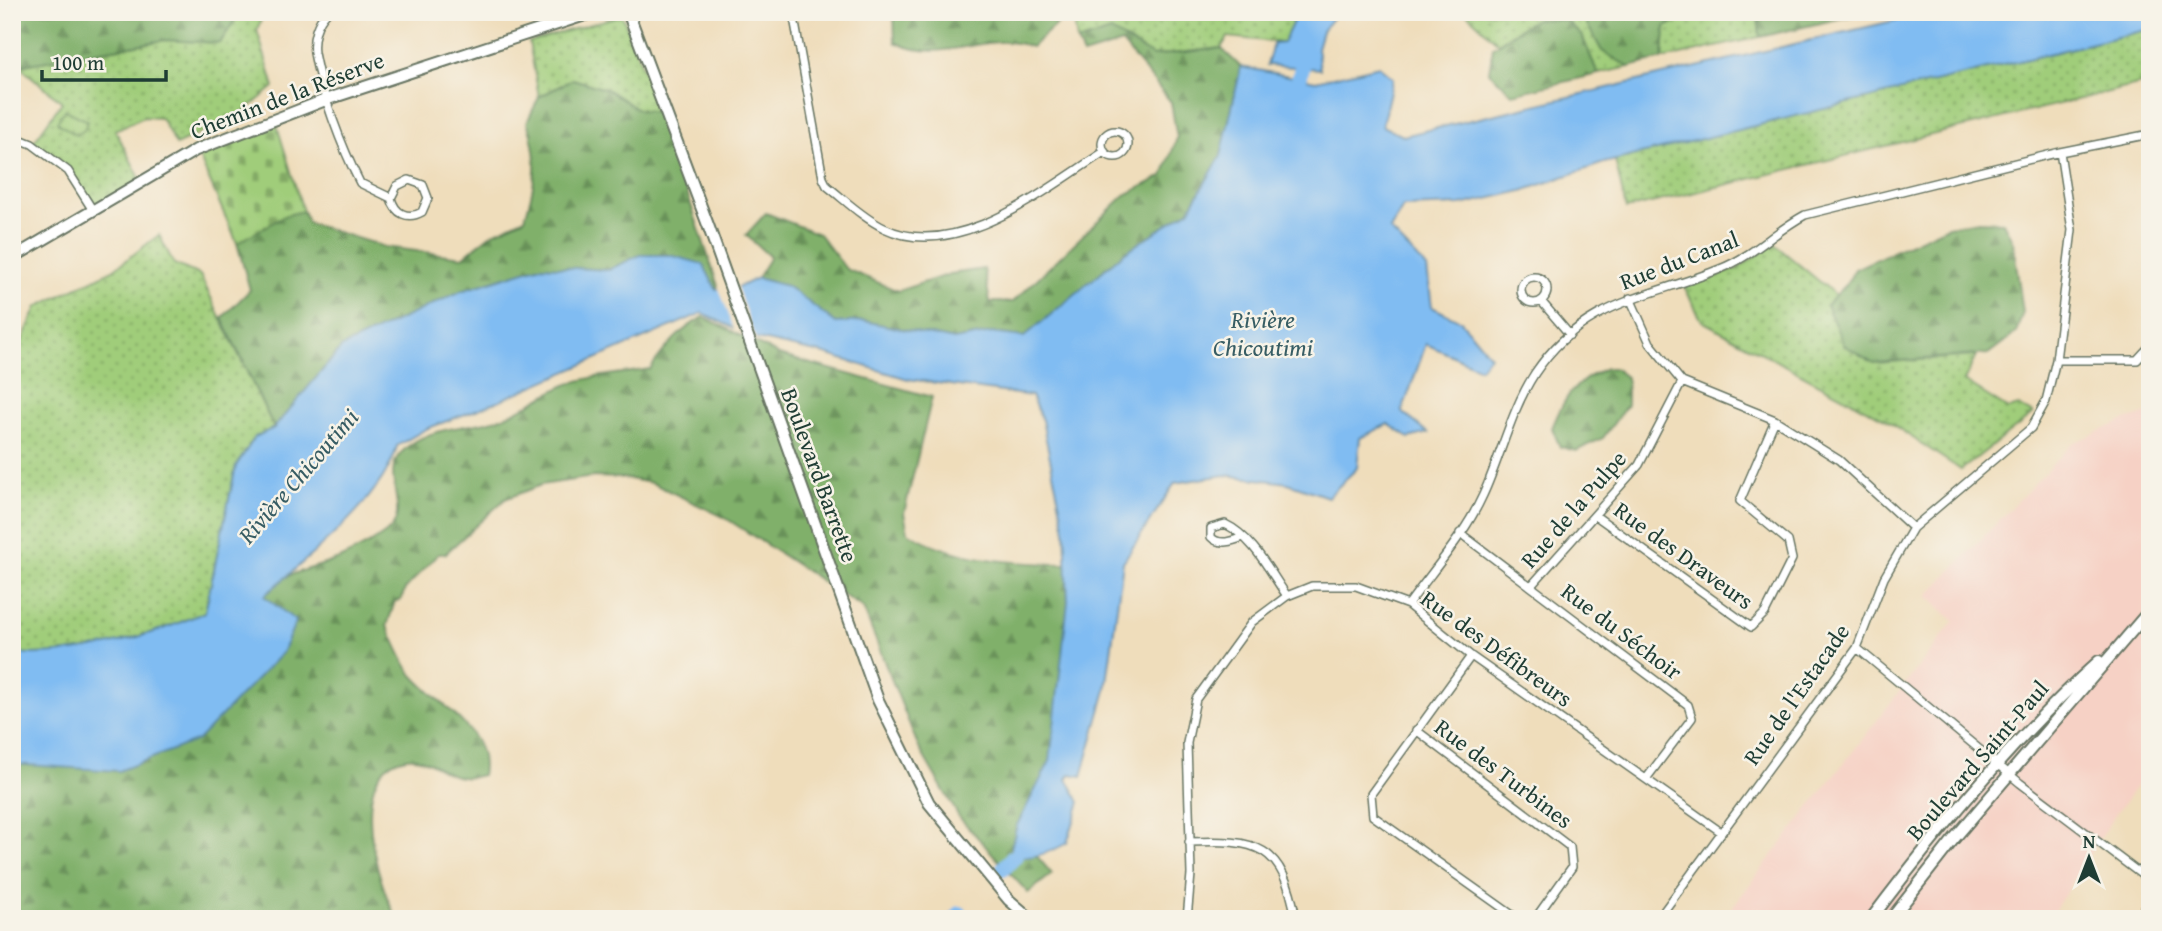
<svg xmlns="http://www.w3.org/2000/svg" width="2162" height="931" font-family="'Gentium Book Plus',serif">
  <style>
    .built { fill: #f6d1c5 }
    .grass { fill: url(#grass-dots); stroke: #608557; stroke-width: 2 }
    .forest { fill: url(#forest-firs); stroke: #50764f; stroke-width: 2 }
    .cemetery { fill: url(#cemetery-stones); stroke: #608557; stroke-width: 2 }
    .park { fill: url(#park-tufts); stroke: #608557; stroke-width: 2 }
    .water { fill: #80bcf2; stroke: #507c93; stroke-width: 2 }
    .pier { fill: #efddbb }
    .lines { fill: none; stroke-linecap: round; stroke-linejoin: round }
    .river { stroke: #80bcf2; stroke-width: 16 }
    .street-casing { stroke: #687563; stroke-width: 10 }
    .secondary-casing { stroke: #687563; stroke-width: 14 }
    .street { stroke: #fff; stroke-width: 7 }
    .secondary { stroke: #fff; stroke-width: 10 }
    .labels { text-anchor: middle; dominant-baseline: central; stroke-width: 5; stroke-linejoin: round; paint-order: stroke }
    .street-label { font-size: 23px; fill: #1f3d34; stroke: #f7f3e8 }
    .water-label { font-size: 24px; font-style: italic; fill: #375d64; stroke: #f7f3e8 }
  </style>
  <defs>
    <pattern id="grass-dots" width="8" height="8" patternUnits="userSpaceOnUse" patternTransform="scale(1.75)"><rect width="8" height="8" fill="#a0cd7a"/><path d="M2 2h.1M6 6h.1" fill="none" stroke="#82a865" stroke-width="1.8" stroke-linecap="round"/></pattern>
    <pattern id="forest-firs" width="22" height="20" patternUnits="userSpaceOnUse" patternTransform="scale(1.75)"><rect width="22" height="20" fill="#80b06a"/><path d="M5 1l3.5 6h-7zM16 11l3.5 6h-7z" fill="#689058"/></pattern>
    <pattern id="cemetery-stones" width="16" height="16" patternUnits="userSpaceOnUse" patternTransform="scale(1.75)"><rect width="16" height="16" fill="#a0cd7a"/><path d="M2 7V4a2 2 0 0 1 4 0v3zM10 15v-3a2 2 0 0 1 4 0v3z" fill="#82a865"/></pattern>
    <pattern id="park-tufts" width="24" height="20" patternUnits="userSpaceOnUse" patternTransform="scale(1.75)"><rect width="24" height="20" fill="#a0cd7a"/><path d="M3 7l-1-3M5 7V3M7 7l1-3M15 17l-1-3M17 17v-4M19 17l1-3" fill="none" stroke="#82a865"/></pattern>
  </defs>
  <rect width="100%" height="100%" fill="#f7f3e8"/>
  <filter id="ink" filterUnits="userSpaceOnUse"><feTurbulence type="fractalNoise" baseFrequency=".0143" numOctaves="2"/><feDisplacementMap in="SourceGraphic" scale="14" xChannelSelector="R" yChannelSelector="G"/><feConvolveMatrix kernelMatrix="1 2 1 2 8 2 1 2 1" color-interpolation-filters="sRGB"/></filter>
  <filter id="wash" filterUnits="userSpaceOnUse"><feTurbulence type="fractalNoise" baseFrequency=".00686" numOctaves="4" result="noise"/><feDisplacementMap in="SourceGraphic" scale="28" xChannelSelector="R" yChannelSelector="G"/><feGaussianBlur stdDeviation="1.57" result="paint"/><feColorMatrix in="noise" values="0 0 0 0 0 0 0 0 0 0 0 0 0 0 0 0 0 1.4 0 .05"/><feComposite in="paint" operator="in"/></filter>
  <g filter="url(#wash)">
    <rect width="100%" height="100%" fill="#efddbb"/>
    <path class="built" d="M2150,413v355l-38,51 -63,100h-326l231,-298 -27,-25 146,-153 52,-23z"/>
    <path class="grass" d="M240,12h24l-7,18 17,57 -33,27 -65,31 -15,-27 -17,-1 -29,13 27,52 -50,27 -24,-38 -36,-27 30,-42 -43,-36 145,-26 56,3z
      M1073,12h217l3,10 -10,21 -55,-6 -7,11 -68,8 -42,-25 -34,11z
      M1465,12h115l22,38 27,17 -31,7 -16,-38 -62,-8 -22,15z
      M1684,12h79l-5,4 2,21 -97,22 2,-32 18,-9z
      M622,15l38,97 -21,-2 -31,-20 -35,-11 -34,18 -10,-55z
      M2150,29v53l-524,127 -11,-49z
      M159,235l15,29 26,11 74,153 -19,9 -19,29 -31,146c-56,25 -131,47 -193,41v-290l25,-56 76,-37z
      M1774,244l62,51 -10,10 48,58 102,-7 -12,25 44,28 11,-3 14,8 -72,56 -78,-52 -181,-97 -18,-35 51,-16z"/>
    <path class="forest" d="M12,12h228l-20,31 -56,-3 -145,26 -7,-7z
      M894,12h176l-39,35c-46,-18 -87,20 -136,-5z
      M1580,12h104l-1,6 -18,9 -2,32 -34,8 -27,-16z
      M1763,12h105l-108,25 -2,-21z
      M1535,19l31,1 16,16 16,38 -85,20 -24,-22 4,-25z
      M1111,31l42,25 68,-8 20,19 -20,89 -32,54 -65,43 -100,84 -33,-4 -37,7 -90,-19 -28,2 -49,-37 -30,-8 13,-21 -24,-22 20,-22 53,21 27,35 52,22 52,-17 34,-5 6,33h23l112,-107 38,-19 14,-38 -6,-36 -49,-59 -39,12 -6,-13z
      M573,79l35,11 31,20 21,2 59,177 -79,-34 -32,15 -67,-4 -80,25 -119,56 -68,81 -52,-110 28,-28 -13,-47 49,-28 17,-4 5,12 77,24 78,10 28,-23 34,-16c11,-37 15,-59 2,-96l12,-25z
      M1979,221l24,1 10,20 10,70 -7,21 -28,21 -114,9 -30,-18 -18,-40 20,-20 9,-16 93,-43z
      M704,317l75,38 153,42 -28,116 4,19c45,28 107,32 159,32l1,44 -17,154 -36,68 37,44 -24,19 -69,-76 -40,-69 -56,-140 -139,-91 -72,-34 -29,-5 -30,-1 -52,8 -36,14 -60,55h-7l-33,35 -4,11 -6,1 -8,25c8,15 15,35 25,48 25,30 79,57 70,101 -39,12 -47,-24 -80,-16 -57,14 -24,127 -5,160h-385v-170l250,-156c19,-20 52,-24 77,-34 15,-7 34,-16 47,-26 27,-20 -6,-55 14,-79 23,-27 62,-25 94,-34 25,-7 48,-25 72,-35 25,-10 58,-11 84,-16 15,-21 30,-40 54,-52z
      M1606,368h8l13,10v27l-24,33 -27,13 -16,-4 -8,-19c13,-32 21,-45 54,-60z"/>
    <path class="cemetery" d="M275,119l28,92 -17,4 -49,28 -41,-93z"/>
    <path class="park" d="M65,110l23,11 -4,9 -8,5 -19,-13z"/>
    <path class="water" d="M1290,12h47l-15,19 -5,17 3,21 -53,-4 6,-21 10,-1 10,-21z
      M1931,12h219v17l-546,134 -82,28 -61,14 -58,2 -13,23 37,38 5,39 29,14 29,35 -10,12 -54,-24 -24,68 26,21 -19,5 -21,-14 -28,14 -3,30 -29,29 -40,-14 -63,-8 -50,8 -52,79 -17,128 -24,86 -12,-2 -3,5 13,23 -13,41c-16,9 -35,17 -52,13l-4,-8 6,-23 33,-64 18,-160 -3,-71 -23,-110 -11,-24 -123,-17 -83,-25 -68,-15 -55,-26 -213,92 -63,24 -29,17c-12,52 -92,114 -133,150l32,25 -14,32 -84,87 -79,31 -107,-7v-111c62,6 137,-16 193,-41l31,-146 19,-29 19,-9 68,-81 119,-56 80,-25 67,4 32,-15h30l33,9 13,25 23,-2 18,-9 30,8 49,37 28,-2 90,19 37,-7 33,4 100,-84 65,-43 32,-54 20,-89 75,14 63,-15 14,12 -11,48 21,10z"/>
    <path class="pier" d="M736,284l20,56 -21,-8 -17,-46z"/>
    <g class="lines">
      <path class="river" d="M1294,99l22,-87
        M1003,869l12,-13
        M956,919l4,-5"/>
    </g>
  </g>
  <g filter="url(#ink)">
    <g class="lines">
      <defs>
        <path id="street" d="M327,12c-10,10 -15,26 -13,41 7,39 28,95 46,130l31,15c4,16 17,22 31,14l6,-14 -5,-13 -14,-5 -12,6 -6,12
          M793,12l30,166 4,8c18,14 36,32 57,42 72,35 162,-39 220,-76
          M1102 144a13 13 0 1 1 26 0a13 13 0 1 1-26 0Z
          M12,136l20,8 36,27 24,38
          M1521 290a13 13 0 1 1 26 0a13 13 0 1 1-26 0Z
          M1630,298l20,45 32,39 93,38 64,40 74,68
          M1541,301l29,34
          M2056,360h81l13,-14
          M1596,516l155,111 14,-14 27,-54 -4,-18 -48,-40 35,-81
          M1460,533l228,172 4,13 -46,61
          M1243,537c-10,4 -24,9 -32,0v-9l14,-4c28,13 45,48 62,72
          M1531,586l108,-121 43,-83
          M1408,605c25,-35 57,-70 75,-110 18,-39 28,-85 52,-122 48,-72 113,-75 185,-104 33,-13 55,-38 85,-54l255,-63 90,-18
          M1857,648l163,135 130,98
          M1471,656l-100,138 2,22 145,103
          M1416,730l154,117 2,20 -37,52
          M1189,842c68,-3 94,2 107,77
          M1187,919l4,-45 -4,-131 9,-44 56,-77 35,-26 25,-10h44l52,19 63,51 250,176
          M1658,919l199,-271 27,-70 29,-50 118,-100 15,-27 10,-41 16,-130 -12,-78
          M2138,919l12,-20"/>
        <path id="secondary" d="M628,12l80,213 170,475 51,103 80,97 22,19
          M12,258l184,-108 132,-51 266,-87
          M1871,919c69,-92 143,-181 228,-258
          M1891,919l62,-79 197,-230"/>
      </defs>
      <use href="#street" class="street-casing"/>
      <use href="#secondary" class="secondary-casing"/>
      <use href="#street" class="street"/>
      <use href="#secondary" class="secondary"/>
    </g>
  </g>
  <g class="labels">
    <g class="street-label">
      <text transform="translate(287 95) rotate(-21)">Chemin de la Réserve</text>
      <text transform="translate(1679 260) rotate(-21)">Rue du Canal</text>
      <text transform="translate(820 475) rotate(70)">Boulevard Barrette</text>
      <text transform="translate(1573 509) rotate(-49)">Rue de la Pulpe</text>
      <text transform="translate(1684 555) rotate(36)">Rue des Draveurs</text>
      <text transform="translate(1622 631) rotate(37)">Rue du Séchoir</text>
      <text transform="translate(1497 648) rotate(36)">Rue des Défibreurs</text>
      <text transform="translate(1796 694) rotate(-55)">Rue de l'Estacade</text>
      <text transform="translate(1977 760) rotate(-49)">Boulevard Saint-Paul</text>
      <text transform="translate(1504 773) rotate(37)">Rue des Turbines</text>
    </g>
    <g class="water-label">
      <text x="1263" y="319">Rivière<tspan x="1263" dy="28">Chicoutimi</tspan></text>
      <text transform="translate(298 476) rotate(-49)">Rivière Chicoutimi</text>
    </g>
  </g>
  <rect width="2162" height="931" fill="none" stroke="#f7f3e8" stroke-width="42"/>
  <g transform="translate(2089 858)" stroke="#f7f3e8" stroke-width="5" paint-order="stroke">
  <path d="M0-5L12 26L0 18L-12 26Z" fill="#1f3d34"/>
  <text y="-10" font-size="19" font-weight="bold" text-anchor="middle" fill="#1f3d34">N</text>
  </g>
  <path d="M42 70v10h124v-10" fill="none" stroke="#1f3d34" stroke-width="3.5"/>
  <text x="52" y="70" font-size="21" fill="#1f3d34" stroke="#f7f3e8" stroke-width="5" paint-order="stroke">100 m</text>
</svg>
